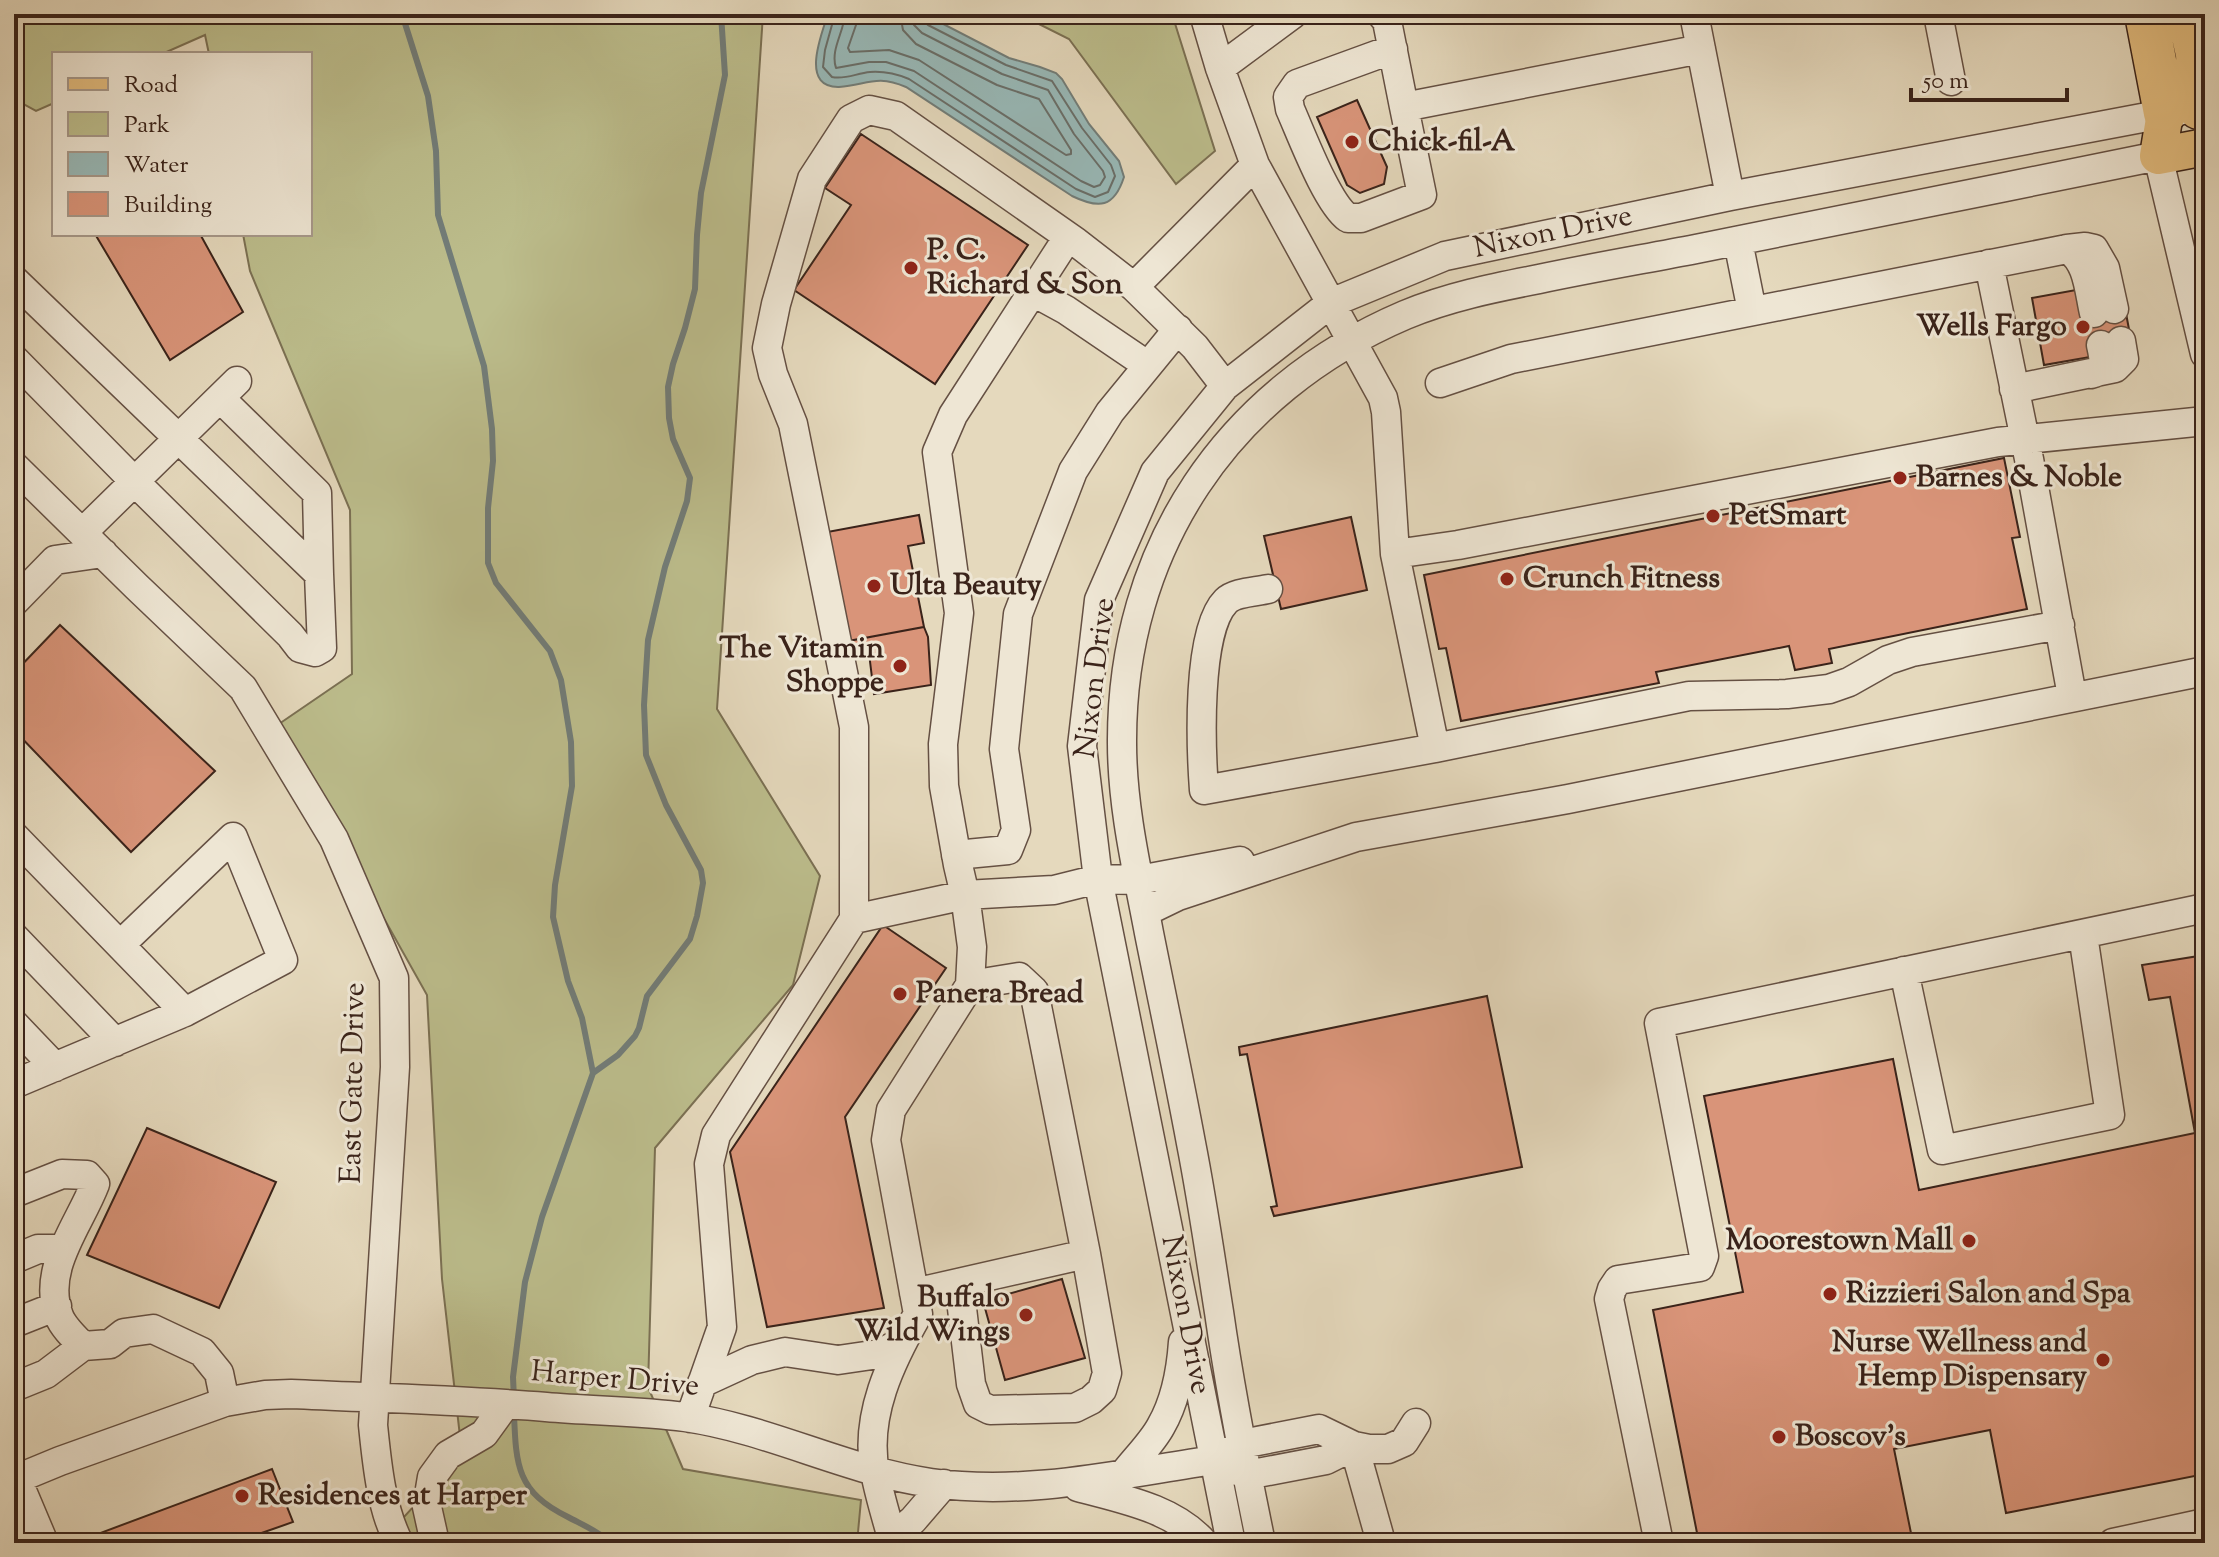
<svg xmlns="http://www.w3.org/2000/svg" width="2219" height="1557" font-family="'Sorts Mill Goudy',serif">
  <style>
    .green { fill: #bcbd8c; stroke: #7b7053; stroke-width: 2 }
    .water { fill: #98b9b8; stroke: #727d79; stroke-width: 2 }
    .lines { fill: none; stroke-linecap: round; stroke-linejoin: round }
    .shore { stroke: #696e69; stroke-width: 2 }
    .stream { stroke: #727d79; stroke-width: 6 }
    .building { fill: #d99479; stroke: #3a231a; stroke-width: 2 }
    .minor-casing { stroke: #655043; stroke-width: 31 }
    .major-casing { stroke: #3a231a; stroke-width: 39 }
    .highway-casing { stroke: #3a231a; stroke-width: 45 }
    .minor { stroke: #eee6d4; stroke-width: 28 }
    .major { stroke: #e2bc7e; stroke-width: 36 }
    .highway { stroke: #e2bc7e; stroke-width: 42 }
    .poi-dot { fill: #8f2418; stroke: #eee6d4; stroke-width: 3 }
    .labels { text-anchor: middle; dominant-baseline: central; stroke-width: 6; stroke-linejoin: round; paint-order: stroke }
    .poi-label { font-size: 30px; font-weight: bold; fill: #3a231a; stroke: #eee6d4; text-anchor: start }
    .street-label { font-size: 30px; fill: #3a231a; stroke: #eee6d4 }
  </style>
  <rect width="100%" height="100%" fill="#e5d9bd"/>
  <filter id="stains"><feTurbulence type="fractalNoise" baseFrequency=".0025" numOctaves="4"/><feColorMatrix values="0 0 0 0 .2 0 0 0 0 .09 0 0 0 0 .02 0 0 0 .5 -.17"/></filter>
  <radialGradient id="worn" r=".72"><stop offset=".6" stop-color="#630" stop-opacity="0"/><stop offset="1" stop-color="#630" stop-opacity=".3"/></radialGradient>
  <path class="green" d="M21,14h742l-46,695 103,167 -27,109 -138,163 -7,239 35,82 178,31 -4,43h-477l82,-89 -20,-175 -15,-284 -151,-269 76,-52 -2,-164 -100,-239 -7,-37h67v-180h-101l-4,-19 -43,19h-108v49l-18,8 -22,-12v-78z
    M1019,14h153l43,137 -39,33 -107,-145z"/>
  <path class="water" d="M828,14h96l85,44 31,9 16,6 6,6 27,45 30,37 5,16c-10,31 -25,32 -52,19l-166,-109c-30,-13 -39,-2 -67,0 -40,1 -17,-54 -11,-73z"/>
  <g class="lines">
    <path class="shore" d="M835,14l-10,36 -2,17 9,10c13,3 25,-4 38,-5 14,-1 27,2 39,7l167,110 19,8 13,-5 7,-16 -4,-11 -29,-37 -30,-47 -46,-16 -78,-40 -5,-5 -1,-6
      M845,14c-1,18 -15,36 -9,54l33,-6h17l28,9 167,110 13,6 6,-2 5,-8 -2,-6 -29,-37 -26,-44 -46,-16 -80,-41 -8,-8 -2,-11
      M858,14l-2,11 -8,23 2,4 39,-2 30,10 147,95 5,-1v-4l-32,-51 -42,-14 -81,-41 -13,-14 -3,-16"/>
    <path class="stream" d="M402,14l26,82 8,55 2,64 46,151 8,63 1,32 -5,47v55l8,20 54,68 11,29 10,62 1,44 -17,99 -2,32 15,64 14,37 11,55 -51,144 -17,65 -12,95 1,22
      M593,1073l25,-18 17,-19 4,-8 8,-32 43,-57 7,-23 6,-33 -2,-13 -35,-65 -20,-50 -2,-50 4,-65 17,-73 22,-66 3,-23 -17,-39 -4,-21 -1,-31 5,-23 12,-36 10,-39 2,-54 4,-42 24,-118 -4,-61
      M514,1414c2,52 3,78 54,103 15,8 30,14 43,26"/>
  </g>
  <path class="building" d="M1357,100l30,67 -3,17 -24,9 -13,-8 -30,-68z
    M861,134l167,111 -93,139 -141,-94 57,-85 -26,-17z
    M95,234h105l43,78 -73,48z
    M2076,290l49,18 6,32 -41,17 -46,8 -12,-67z
    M2004,458l16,79 -8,1 15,71 -198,40 3,14 -37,7 -6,-24 -133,26 3,11 -198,38 -15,-73 -7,1 -15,-74z
    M919,515l5,28 -16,3 16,81 -81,15 -21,-109z
    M1351,517l16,73 -86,19 -17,-73z
    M60,625l155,146 -84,81 -117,-122v-57z
    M924,627l4,10 3,48 -57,9 -6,-49 -21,2 -4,-5z
    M883,925l63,43 -101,149 39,191 -117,19 -37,-175z
    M2205,955v519l-199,39 -16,-83 -96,19 19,94h-214l-46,-233 90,-18 -39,-196 189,-37 26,131 276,-57 -25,-136 -21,3 -7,-35z
    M1487,996l35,171 -248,49 -3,-9 6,-1 -30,-152 -7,1 -1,-8z
    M147,1128l129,54 -57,126 -132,-53z
    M1062,1279l23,79 -80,22 -22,-79z
    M272,1469l21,53 -60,21h-144l-2,-5z"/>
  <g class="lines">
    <defs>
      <path id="minor" d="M1204,14l16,54 35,97 128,233 3,14 9,142 40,194 254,-52 98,-2 42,-5 20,-7 39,-22 24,-8 148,-27
        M1381,14l6,7 17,86 297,-58
        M1694,14l36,182
        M1938,14l13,67
        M1393,49l-96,35 -9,13 2,12c12,27 37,94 58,109h13l61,-23 -18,-88
        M1220,68l73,-54
        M1738,241l14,70
        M2067,249l18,-2 9,2 11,19 9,41
        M1989,264l40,195 43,237
        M14,280l305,294 3,74 -7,4 -15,-4 -10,-13 -156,-154 -120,-122
        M1134,287l121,-122
        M1033,292l33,18 81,55
        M2091,374c16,-4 13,-15 10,-29
        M1440,383l71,-24 556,-110c21,11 22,43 27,64
        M2014,389l101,-21 9,-9 -3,-18
        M220,398l97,95 2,81
        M14,466l123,121 106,101 91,151 60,139 1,89 -22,358c4,39 8,83 26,118
        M82,533l155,-152
        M1395,554l63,-9 540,-103 207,-21
        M1268,589c-12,3 -33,3 -42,12 -30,30 -25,148 -22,189l231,-42
        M14,602l41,-42 48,-7
        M14,836l171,176 -171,72
        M956,855l52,-5 8,-20 -12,-81 14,-135 55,-143 37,-59 68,-83
        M1145,912l33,-16 178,-59 212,-38 637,-128
        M854,919l111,-24 89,-5 44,-11 41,1 101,-19
        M14,937l101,105
        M120,945l113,-108 50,123 -98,52
        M1904,971l38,179 168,-35 -27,-180
        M14,1024l41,43
        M14,1193l48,-19 25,1 8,9c-16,42 -54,85 -36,132 4,11 16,22 24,30l27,-2 14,-11 29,-4 49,23 17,21 6,29
        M14,1259l24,-10h25
        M959,1283l12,101 7,20 12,6 85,-2 16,-8 11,-10 5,-17 -21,-119
        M914,1293l172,-39 -52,-263 -15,-14 -49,8
        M14,1323l43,-17
        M702,1383l50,-23 33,-8 53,8 41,-6 23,-12
        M14,1387l32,-13 37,-28
        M690,1418l32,-91 -13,-163 7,-29 138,-216v-192l-61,-303 -20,-50 -6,-26 9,-44 36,-125 39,-60 18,-9 27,6 180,126 58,45 61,60 30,39
        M1354,1446l-28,14 -79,15 -33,-15 28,-16 77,-15 35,17 15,3h19l16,-7 12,-19
        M1354,1446l25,89 -1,8
        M1123,1475c12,-16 29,-32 38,-49 15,-26 20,-55 22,-84
        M17,1479l27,64
        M14,1480l46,-19 165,-59 40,-7 26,-1c85,4 170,6 255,13 46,4 93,4 139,10 84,12 162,54 246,66 97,13 188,-9 283,-23
        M1078,1487c44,12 95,21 126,56
        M892,1538c-6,-22 -13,-44 -17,-66 -11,-56 16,-111 43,-158l-32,-174 5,-30 79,-125 2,-38 -7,-52 -7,-30 -14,-79 -1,-42 16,-131 -22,-161 16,-37 115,-178
        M435,1543l-8,-36 5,-30 16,-22 36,-21 21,-29
        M890,1543l2,-5 21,-18 31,-36
        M1231,1543l-133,-664 -16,-133 17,-146 56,-128 70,-86 106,-83 114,-47 285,-60 449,-85
        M1261,1543c-16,-77 -31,-154 -42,-231 -9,-57 -17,-113 -28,-169 -13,-70 -28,-140 -42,-210 -12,-63 -27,-126 -27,-190 -1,-194 105,-352 283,-428 43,-18 88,-27 134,-36 52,-11 105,-20 157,-30 154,-30 308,-62 462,-93l47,198
        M1659,1543l-50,-244 3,-10 6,-9 82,-13 4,-11 -45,-233 546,-115
        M2113,1543l92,-20"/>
      <path id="major" d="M2165,113l-7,43 47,-9"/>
      <path id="highway" d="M2146,14l19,99
        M2188,14l9,40 2,54"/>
    </defs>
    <use href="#minor" class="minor-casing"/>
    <use href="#major" class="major-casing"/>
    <use href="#highway" class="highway-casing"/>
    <use href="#minor" class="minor"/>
    <use href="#major" class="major"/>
    <use href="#highway" class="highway"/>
  </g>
  <g class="poi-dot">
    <circle cx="1352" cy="142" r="8"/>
    <circle cx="911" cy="268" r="8"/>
    <circle cx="2083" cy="327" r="8"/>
    <circle cx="1900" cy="478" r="8"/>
    <circle cx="1713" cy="516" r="8"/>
    <circle cx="1507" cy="579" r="8"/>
    <circle cx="874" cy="586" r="8"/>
    <circle cx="900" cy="666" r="8"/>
    <circle cx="900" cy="994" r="8"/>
    <circle cx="1969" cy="1241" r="8"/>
    <circle cx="1830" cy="1294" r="8"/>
    <circle cx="1026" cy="1315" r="8"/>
    <circle cx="2103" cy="1360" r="8"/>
    <circle cx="1779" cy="1437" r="8"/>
    <circle cx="242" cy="1496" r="8"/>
  </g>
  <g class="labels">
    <g class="poi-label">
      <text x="1368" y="142">Chick-fil-A</text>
      <text x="927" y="251">P. C.<tspan x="927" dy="34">Richard &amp; Son</tspan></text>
      <text x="2067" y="327" text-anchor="end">Wells Fargo</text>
      <text x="1916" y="478">Barnes &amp; Noble</text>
      <text x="1729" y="516">PetSmart</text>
      <text x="1523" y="579">Crunch Fitness</text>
      <text x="890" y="586">Ulta Beauty</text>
      <text x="884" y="649" text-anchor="end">The Vitamin<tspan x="884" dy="34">Shoppe</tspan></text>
      <text x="916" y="994">Panera Bread</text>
      <text x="1953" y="1241" text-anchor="end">Moorestown Mall</text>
      <text x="1846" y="1294">Rizzieri Salon and Spa</text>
      <text x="1010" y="1298" text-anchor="end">Buffalo<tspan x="1010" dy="34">Wild Wings</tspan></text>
      <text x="2087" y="1343" text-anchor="end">Nurse Wellness and<tspan x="2087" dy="34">Hemp Dispensary</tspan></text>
      <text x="1795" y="1437">Boscov's</text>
      <text x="258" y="1496">Residences at Harper</text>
    </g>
    <g class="street-label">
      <text transform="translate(1553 233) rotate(-12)">Nixon Drive</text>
      <text transform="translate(1096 678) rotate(-83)">Nixon Drive</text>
      <text transform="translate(354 1083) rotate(-89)">East Gate Drive</text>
      <text transform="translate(1185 1315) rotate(79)">Nixon Drive</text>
      <text transform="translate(615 1380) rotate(5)">Harper Drive</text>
    </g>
  </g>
  <rect width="2219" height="1557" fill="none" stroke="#e5d9bd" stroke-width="48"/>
  <rect x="16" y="16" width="2187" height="1525" fill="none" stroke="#3a231a" stroke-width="4"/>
  <rect x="24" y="24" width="2171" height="1509" fill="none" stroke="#3a231a" stroke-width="2"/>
  <rect x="52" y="52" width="260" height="184" fill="#eee6d4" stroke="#a6988a" stroke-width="2"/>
  <rect x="68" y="78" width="40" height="12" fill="#e2bc7e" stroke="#a6988a" stroke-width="2"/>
  <text x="124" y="92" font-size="24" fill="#3a231a">Road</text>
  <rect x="68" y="112" width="40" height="24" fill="#bcbd8c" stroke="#a6988a" stroke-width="2"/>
  <text x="124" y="132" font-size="24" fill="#3a231a">Park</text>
  <rect x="68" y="152" width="40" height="24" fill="#98b9b8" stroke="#a6988a" stroke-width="2"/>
  <text x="124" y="172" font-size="24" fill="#3a231a">Water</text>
  <rect x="68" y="192" width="40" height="24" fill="#d99479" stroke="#a6988a" stroke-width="2"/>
  <text x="124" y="212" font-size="24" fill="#3a231a">Building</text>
  <path d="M1911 88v12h156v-12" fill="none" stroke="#3a231a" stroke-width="4"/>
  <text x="1923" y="88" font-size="24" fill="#3a231a" stroke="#eee6d4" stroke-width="6" paint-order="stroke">50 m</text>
  <rect width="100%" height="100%" filter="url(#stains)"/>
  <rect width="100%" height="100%" fill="url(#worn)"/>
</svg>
